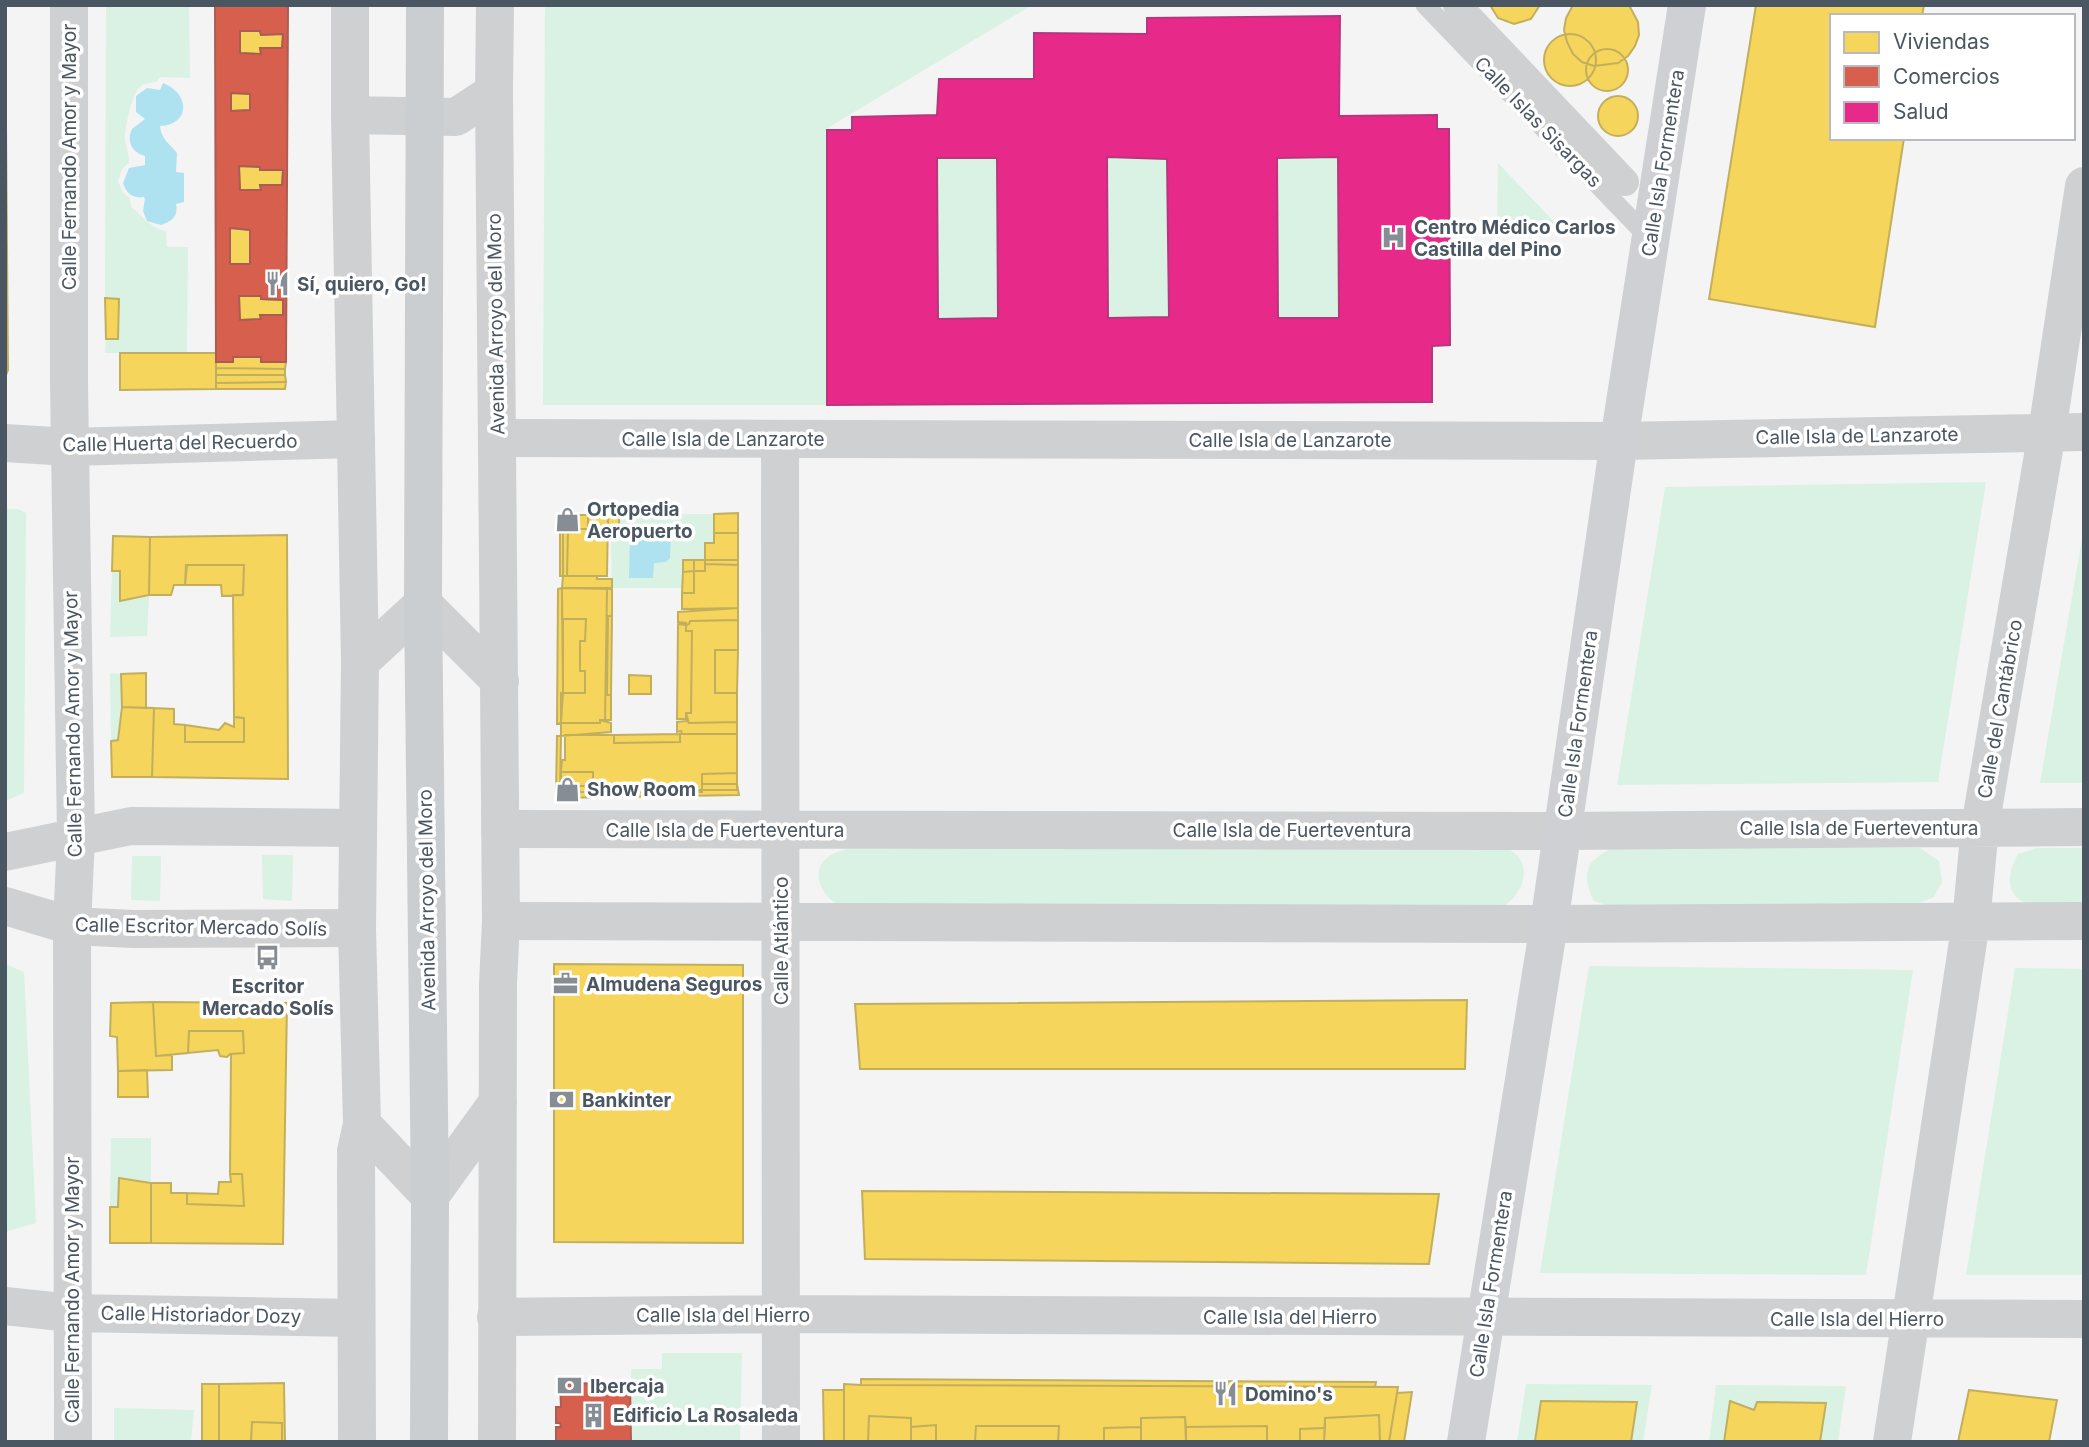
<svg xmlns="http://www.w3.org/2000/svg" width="2089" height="1447" font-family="Inter,sans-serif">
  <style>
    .green { fill: #d9f2e3 }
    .water { fill: #aee2f0 }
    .homes { fill: #f6d55c; stroke: #c2af5e; stroke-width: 2 }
    .shops { fill: #d6604d; stroke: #ac5d53; stroke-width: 2; fill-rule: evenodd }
    .health { fill: #e7298a; stroke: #b8367e; stroke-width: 2; fill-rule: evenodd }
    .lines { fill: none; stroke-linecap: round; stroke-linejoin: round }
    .service { stroke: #ced0d2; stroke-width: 19 }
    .pedestrian { stroke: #ced0d2; stroke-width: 28 }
    .minor { stroke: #ced0d2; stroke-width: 38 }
    .tertiary { stroke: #ced0d2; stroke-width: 38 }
    .secondary { stroke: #ced0d4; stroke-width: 38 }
    .primary { stroke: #caced1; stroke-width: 38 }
    .labels { text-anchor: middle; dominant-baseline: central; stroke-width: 7; stroke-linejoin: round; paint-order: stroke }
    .street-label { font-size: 19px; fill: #4a5661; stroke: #fff }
    .poi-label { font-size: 19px; font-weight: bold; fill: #4a5661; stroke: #fff; text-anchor: start }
  </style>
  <rect width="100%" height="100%" fill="#f4f4f4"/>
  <path class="green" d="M106,5h83l1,73 -30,-1 -4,5c-6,1 -12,1 -16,5 -8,6 -16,43 -15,54 2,8 4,14 4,22l-7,6 -4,12 5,12 7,5 1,9c13,9 17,20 35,24l1,16h21l-1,106h-82l1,-14 12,-1 1,-39 -14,-1z
    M545,5h487l-206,124 1,276h-284z
    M1107,157l60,2 2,158 -61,1z
    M1338,157l1,161h-61l-1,-160z
    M937,158h60l1,160 -60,1z
    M1498,163l65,68h-66z
    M1986,482l-48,300 -321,3 48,-298z
    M5,509h13l8,4 -2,280 -19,8z
    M619,514h95v29h-9v17h-22v28h-71l-1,-51h-3v-4h11z
    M2084,527v256h-44z
    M112,571h8v30l29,-6 -2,41 -37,1z
    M110,673l11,1 1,33 -4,33 -7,1z
    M1491,846c6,1 12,1 17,3 27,12 16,47 -7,58l-662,-1c-28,-19 -29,-49 8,-57z
    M1615,847l305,1 19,13 3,21 -8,15 -21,8 -301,2 -18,-6c-14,-29 -7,-42 21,-54z
    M2037,848h47v59c-12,-1 -46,1 -56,-3 -25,-9 -20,-32 -10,-50z
    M262,855h31l-1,46 -29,-2z
    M132,856h29l-1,45 -29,-1z
    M5,964l19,8 12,251 -31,9z
    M1589,966l324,4 -47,305 -326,-2z
    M2015,968l69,1v306h-118z
    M111,1138h40v45l-31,-5 -2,29h-8z
    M662,1353h80l-2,89h-109v-73h31z
    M1526,1384l126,1 -9,57h-12l6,-40 -95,-1 -7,41h-18z
    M1716,1385l130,1 -8,56h-18l6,-39 -69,-1 -3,8 -23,-8 -7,40h-15z
    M114,1408l80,2 -3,32h-77z"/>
  <path class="water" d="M163,83c28,11 27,42 -3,43 1,13 9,17 17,27l-1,19 8,1v29l-8,2c3,12 -5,18 -15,21l-14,-4 -4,-10 2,-12 -1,-2c-11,2 -18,-4 -21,-14l6,-15 16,-3v-9c-13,-3 -19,-15 -13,-27l13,-10 -9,-7v-16l11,-8 13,2z
    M630,533l41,1 -1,24 -4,4 -12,1 -1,15h-24z"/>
  <path class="homes" d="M5,5l3,365 -3,7z
    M1490,5h50l-9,14 -17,5 -16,-6z
    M1573,5h56l9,17 1,13 -4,11 -7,10 -10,7 -24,3 -12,-4 -9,-8 -6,-12 -3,-12 2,-12z
    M1756,5h168l-2,11h-90v122h72l-29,189 -166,-28z
    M240,31h20l1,4 22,-1 -1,14h-22l1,6 -21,-1z
    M1544 60a26 26 0 1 1 52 0a26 26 0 1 1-52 0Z
    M1586 70a21 21 0 1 1 42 0a21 21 0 1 1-42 0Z
    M231,93l19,1v16l-19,1z
    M1598 116a20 20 0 1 1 40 0a20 20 0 1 1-40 0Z
    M239,166l21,1v3h23l-1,15h-22l1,5h-21z
    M230,228l20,2v34h-20z
    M239,296h22v3l22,1v15h-23l1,4 -21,1z
    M105,298l14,1 -1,40h-12z
    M120,353h96v36l-96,1z
    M233,357h28v5h25l-1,7 -69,-1v-6h17z
    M216,368l69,1v6h-69z
    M216,375h69l1,7 -70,1z
    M286,382l-1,7h-69v-6z
    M738,513v20h-24v-19z
    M608,514l-1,62h-40l1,-47h20v-14z
    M608,514h11v19h-11z
    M560,515h3v61h-3z
    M563,515h25v14h-20l-1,47h-4z
    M714,533h24v27h-33v-17h9z
    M287,535l1,244 -136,-2 2,-69 20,1v15l11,1v17h59v-24l-10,-1 -1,-122h10l1,-30h-58l-1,20h-11l-3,10h-22l1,-58z
    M113,536l37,1 -1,58 -29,6v-30h-8z
    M683,560h11v11l-11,1z
    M694,560h11v11h-11z
    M705,560h33v5l-33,-1z
    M705,564l33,1v43l-56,1v-16h12v-22h11z
    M187,565h57l-1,30 -21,1 -1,-11h-36z
    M694,571v22h-12l1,-21z
    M563,576h34v3h15v9h-50z
    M562,588l50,1h-5l-2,131h-5v3h-39v-30h24v-22h-5v-30h5l1,-22h-24z
    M562,588l1,105 -2,30 -4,1 1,-135z
    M607,589h5v27h-4l-1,79h4v25h-6z
    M738,608v12l-48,1 -1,3 -3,1v-2l-8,-1v-10z
    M608,616h4l-1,79h-4z
    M563,619h23l-1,22h-5v30h5v22h-22z
    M738,620v30h-23v43h22v29l-48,1 -3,-10h5l1,-82h-6v-6l3,-1 1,-3z
    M678,624l8,1v6h6l-1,82h-5v6h-9z
    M715,650h23l-1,43h-22z
    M146,673v35l-24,-1 -1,-33z
    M629,675l22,1v18h-22z
    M122,707l32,1 -2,69h-40l-1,-36 7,-1z
    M234,717l10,1v24h-59v-17l34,5 6,-7 9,4z
    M686,719l3,4 48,-1v12h-55l-1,-3 -4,1v-10l10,-1z
    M600,720l11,3v9l-50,4v-13h39z
    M680,734h57v39l-35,1v16h-23v-5h-46l-16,1v5l-24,1v-20h-32l1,-12h3v-25h49v8l66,-1z
    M680,734v8l-66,1v-8z
    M557,736h4l-1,56h-4z
    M561,772h32v14h-32z
    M737,773v11h-35v-10z
    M702,784h35v6h-35z
    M737,784l2,11 -183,3v-6h146v-2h35z
    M633,785h31v6h-32z
    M561,786h32v6h-32z
    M554,964l189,1v278l-189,-1z
    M1467,1000l-2,69h-605l-5,-65z
    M153,1002l134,1 -4,241 -132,-1v-60h20v10h16v11l57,2 -2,-32h-12l1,-120 13,-1 -1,-22h-54l-1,22 -32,3z
    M153,1002l3,54 16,-1v15l-54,1 -1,-34 -7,-1 1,-33z
    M189,1031h54l1,22 -14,1 -3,3 -7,-1 -2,-6 -30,3z
    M147,1070l1,27h-30v-26z
    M230,1174h12l2,32 -57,-2v-11l31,1 1,-12h12z
    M119,1178l32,5v60h-41v-36h8z
    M862,1191l577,3 -10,70 -564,-5z
    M861,1379l515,3 -1,5 -514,-2z
    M284,1383l1,59h-3v-19l-30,-1 -1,20h-32v-58z
    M202,1384h17v58h-17z
    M844,1384l17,1 537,2 -9,55h-9l-1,-27 -54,3v10l-25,1v13h-33v-16l-81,1 -1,-10 -44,1v9l-37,1v14h-46l1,-16h-83l-1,16h-39v-17l-25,2v-9l-42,-2 -1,26h-24z
    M823,1390h21v52h-20z
    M1969,1390l88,10 -8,42h-91z
    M1412,1392l-8,50h-15l8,-49z
    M1541,1401l96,1 -6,40 -96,-1z
    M1730,1401l24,9 3,-8 69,1 -6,39h-96z
    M1379,1415l1,27h-56l1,-24z
    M869,1416l42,2v24h-43z
    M1185,1417l1,25h-45v-24z
    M252,1422l30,1v19h-31z
    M936,1425v17h-25v-15z
    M976,1426h83l-1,16h-83z
    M1267,1426v16h-81v-15z
    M1141,1427v15h-37v-14z
    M1325,1428l-1,14h-24v-13z"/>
  <path class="shops" d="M215,5h73l-2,357h-25v-5h-28v5h-17zM240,31h20l1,4 22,-1 -1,14h-22l1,6 -21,-1zM231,93l19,1v16l-19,1zM239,166l21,1v3h23l-1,15h-22l1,5h-21zM230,228l20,2v34h-20zM239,296h22v3l22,1v15h-23l1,4 -21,1z
    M560,1383l70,1 1,58h-75v-15h5l-1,-4h-4v-16h5z"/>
  <path class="health" d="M1340,16l-1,100 98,-1v14h12l1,216 -18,1v56l-605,3v-275h25v-13l85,-2 2,-36h95v-46l113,1v-16zM1107,157l60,2 2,158 -61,1zM1338,157l1,161h-61l-1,-160zM937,158h60l1,160 -60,1z"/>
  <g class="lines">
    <path class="service" d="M1425,5l225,234"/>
    <path class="pedestrian" d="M1457,5l168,177"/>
    <path class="minor" d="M69,5v377l7,455 -4,89 1,516
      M497,438l1122,3 465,-9
      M780,439l1,1003
      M5,443l65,4 286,-8
      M500,829l1062,2 522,-4
      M5,852l126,-26 227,2
      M5,906l67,20 61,3 224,-1
      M501,921l1048,3 535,-3
      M5,1306l66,7 285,5
      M496,1317l286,-3 1302,5
      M1892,1442l79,-520 9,-95 67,-395 37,-246"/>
    <path class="tertiary" d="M350,5v110l10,547 -3,266 5,196 -6,27 1,291
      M495,5l-1,87 7,829 -3,63 -1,458
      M350,115l106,2 38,-25
      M360,662l63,-58 77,77
      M362,1124l68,72 68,-94"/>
    <path class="secondary" d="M1466,1442l83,-518 70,-483 68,-436"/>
    <path class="primary" d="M425,5l-2,599 7,592 -1,246"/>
  </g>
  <defs>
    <symbol id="hospital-bare" viewBox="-9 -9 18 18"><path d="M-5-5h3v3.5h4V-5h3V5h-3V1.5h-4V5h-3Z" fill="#868d94" stroke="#fff" stroke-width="2.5" paint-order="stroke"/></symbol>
    <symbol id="restaurant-bare" viewBox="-9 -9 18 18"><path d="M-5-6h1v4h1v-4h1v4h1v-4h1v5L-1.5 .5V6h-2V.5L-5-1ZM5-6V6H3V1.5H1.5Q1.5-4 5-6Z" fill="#868d94" stroke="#fff" stroke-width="2.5" paint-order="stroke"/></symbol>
    <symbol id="shop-bare" viewBox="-9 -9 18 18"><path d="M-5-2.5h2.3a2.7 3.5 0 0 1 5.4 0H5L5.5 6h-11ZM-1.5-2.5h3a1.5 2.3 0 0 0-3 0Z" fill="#868d94" stroke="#fff" stroke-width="2.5" paint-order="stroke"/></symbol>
    <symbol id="bus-bare" viewBox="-9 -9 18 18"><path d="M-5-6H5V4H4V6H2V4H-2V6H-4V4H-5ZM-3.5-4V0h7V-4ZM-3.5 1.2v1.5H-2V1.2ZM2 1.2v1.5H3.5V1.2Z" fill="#868d94" stroke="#fff" stroke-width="2.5" paint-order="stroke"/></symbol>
    <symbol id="office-bare" viewBox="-9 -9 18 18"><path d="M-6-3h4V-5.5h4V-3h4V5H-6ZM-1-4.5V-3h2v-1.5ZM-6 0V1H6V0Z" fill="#868d94" stroke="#fff" stroke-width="2.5" paint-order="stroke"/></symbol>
    <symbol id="bank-bare" viewBox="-9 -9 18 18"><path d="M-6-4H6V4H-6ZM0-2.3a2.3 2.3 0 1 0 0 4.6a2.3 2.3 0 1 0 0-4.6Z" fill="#868d94" stroke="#fff" stroke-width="2.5" paint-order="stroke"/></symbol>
    <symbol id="building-bare" viewBox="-9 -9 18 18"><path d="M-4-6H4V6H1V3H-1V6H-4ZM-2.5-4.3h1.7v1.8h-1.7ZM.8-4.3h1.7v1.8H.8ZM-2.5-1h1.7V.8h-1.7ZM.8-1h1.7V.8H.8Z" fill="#868d94" stroke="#fff" stroke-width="2.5" paint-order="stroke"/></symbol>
  </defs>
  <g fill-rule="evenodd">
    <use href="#hospital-bare" x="1376" y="220" width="35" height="35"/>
    <use href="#restaurant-bare" x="260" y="266" width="35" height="35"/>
    <use href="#shop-bare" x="550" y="502" width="35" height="35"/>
    <use href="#shop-bare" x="550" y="772" width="35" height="35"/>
    <use href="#bus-bare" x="250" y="940" width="35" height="35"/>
    <use href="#office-bare" x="548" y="966" width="35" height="35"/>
    <use href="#bank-bare" x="544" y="1082" width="35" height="35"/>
    <use href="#bank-bare" x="552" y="1368" width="35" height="35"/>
    <use href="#restaurant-bare" x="1208" y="1376" width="35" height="35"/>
    <use href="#building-bare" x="576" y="1398" width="35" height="35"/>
  </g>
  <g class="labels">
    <g class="street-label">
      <text transform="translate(1538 122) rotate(46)">Calle Islas Sisargas</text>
      <text transform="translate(69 157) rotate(-90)">Calle Fernando Amor y Mayor</text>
      <text transform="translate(1663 163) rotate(-81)">Calle Isla Formentera</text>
      <text transform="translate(496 324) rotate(-91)">Avenida Arroyo del Moro</text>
      <text transform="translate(1857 436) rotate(-1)">Calle Isla de Lanzarote</text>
      <text x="723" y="439">Calle Isla de Lanzarote</text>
      <text x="1290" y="440">Calle Isla de Lanzarote</text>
      <text transform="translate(180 443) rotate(-1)">Calle Huerta del Recuerdo</text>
      <text transform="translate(2000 709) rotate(-80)">Calle del Cantábrico</text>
      <text transform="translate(73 724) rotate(-91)">Calle Fernando Amor y Mayor</text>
      <text transform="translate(1578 724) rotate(-82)">Calle Isla Formentera</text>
      <text x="1859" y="828">Calle Isla de Fuerteventura</text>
      <text x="725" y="830">Calle Isla de Fuerteventura</text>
      <text x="1292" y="830">Calle Isla de Fuerteventura</text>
      <text transform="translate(427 900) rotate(-91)">Avenida Arroyo del Moro</text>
      <text transform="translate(201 927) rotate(1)">Calle Escritor Mercado Solís</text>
      <text transform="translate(781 941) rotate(-90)">Calle Atlántico</text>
      <text transform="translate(1491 1284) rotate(-81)">Calle Isla Formentera</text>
      <text transform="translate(72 1290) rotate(-90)">Calle Fernando Amor y Mayor</text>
      <text transform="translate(201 1315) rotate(1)">Calle Historiador Dozy</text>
      <text x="723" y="1315">Calle Isla del Hierro</text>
      <text x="1290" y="1317">Calle Isla del Hierro</text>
      <text x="1857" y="1319">Calle Isla del Hierro</text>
    </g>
    <g class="poi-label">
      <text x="1414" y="227">Centro Médico Carlos<tspan x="1414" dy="22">Castilla del Pino</tspan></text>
      <text x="297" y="284">Sí, quiero, Go!</text>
      <text x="587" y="509">Ortopedia<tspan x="587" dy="22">Aeropuerto</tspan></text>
      <text x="587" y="789">Show Room</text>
      <text x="586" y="984">Almudena Seguros</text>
      <text x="268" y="986" text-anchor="middle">Escritor<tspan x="268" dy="22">Mercado Solís</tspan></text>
      <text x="582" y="1100">Bankinter</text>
      <text x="590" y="1386">Ibercaja</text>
      <text x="1245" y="1394">Domino's</text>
      <text x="613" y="1415">Edificio La Rosaleda</text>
    </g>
  </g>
  <rect width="2089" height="1447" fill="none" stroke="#4a5661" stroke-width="14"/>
  <rect x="1830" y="14" width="245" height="126" fill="#ffffff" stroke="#b7bbc0" stroke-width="2"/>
  <rect x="1844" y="32" width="35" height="21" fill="#f6d55c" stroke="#b7bbc0" stroke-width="2"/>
  <text x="1893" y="49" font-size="21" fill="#4a5661">Viviendas</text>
  <rect x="1844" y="66" width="35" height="21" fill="#d6604d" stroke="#b7bbc0" stroke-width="2"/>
  <text x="1893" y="84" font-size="21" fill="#4a5661">Comercios</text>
  <rect x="1844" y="102" width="35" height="21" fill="#e7298a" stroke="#b7bbc0" stroke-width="2"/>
  <text x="1893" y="119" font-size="21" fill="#4a5661">Salud</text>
</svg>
